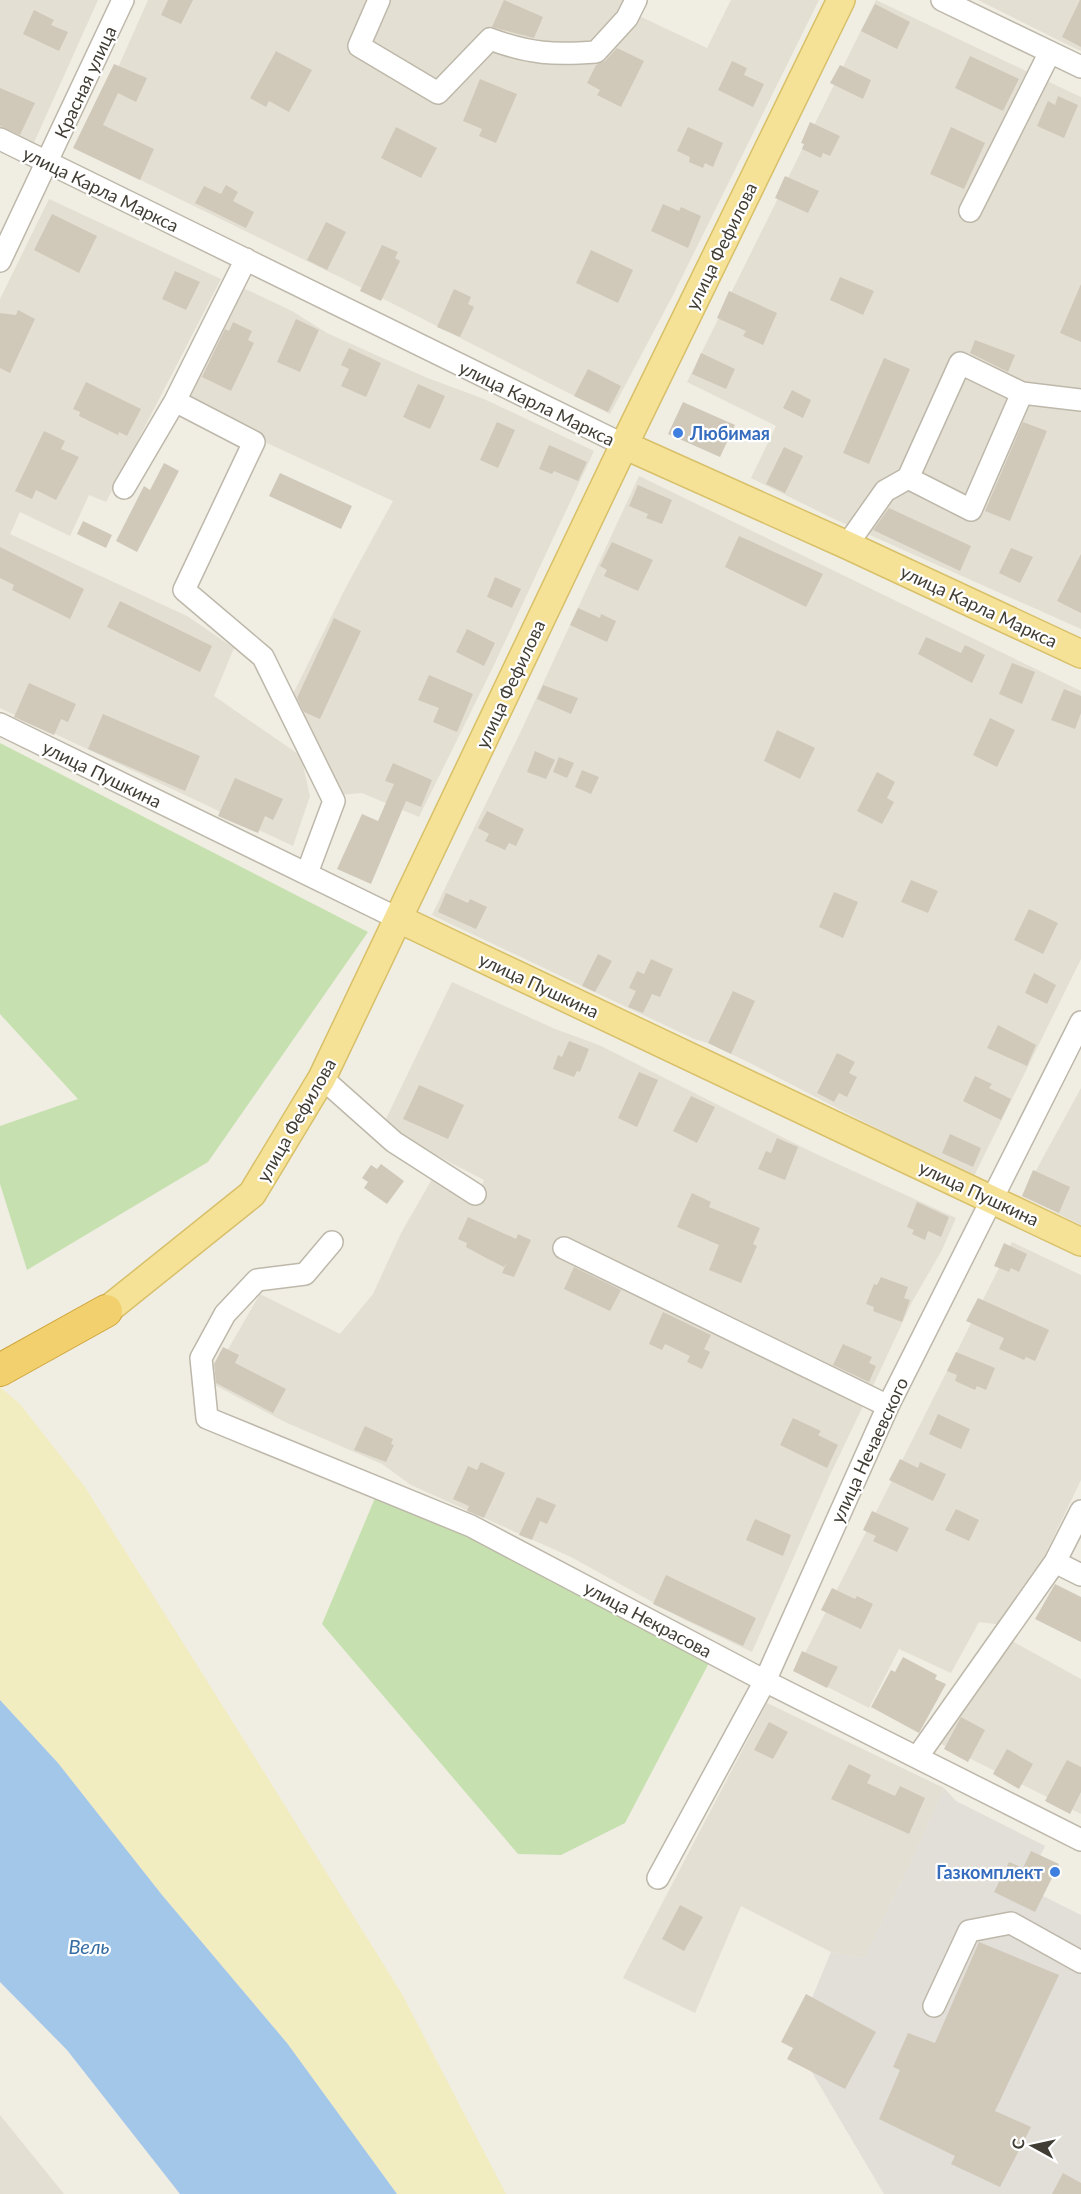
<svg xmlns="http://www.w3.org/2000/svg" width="1081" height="2194" font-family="Lato,sans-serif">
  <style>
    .residential { fill: #e3dfd2 }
    .industrial { fill: #e2ded8 }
    .green { fill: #c6e1af }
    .sand { fill: #f2ecc1 }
    .water { fill: #a3c7e9 }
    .building { fill: #d0c9ba }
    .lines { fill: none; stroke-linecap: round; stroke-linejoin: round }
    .minor-casing { stroke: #bdb8aa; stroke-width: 24 }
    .major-casing { stroke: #d8c069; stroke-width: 30 }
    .highway-casing { stroke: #cfa63e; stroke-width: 34 }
    .minor { stroke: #fff; stroke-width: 21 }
    .major { stroke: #f5e297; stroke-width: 27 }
    .highway { stroke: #f1d06d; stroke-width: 32 }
    .shop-dot { fill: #3f7fe0; stroke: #fff; stroke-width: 2 }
    .labels { text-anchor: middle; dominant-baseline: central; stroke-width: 4.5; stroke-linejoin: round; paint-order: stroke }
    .street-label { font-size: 18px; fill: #413d34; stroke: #fff }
    .shop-label { font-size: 18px; font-weight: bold; fill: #366cbe; stroke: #fff; text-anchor: start }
    .water-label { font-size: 20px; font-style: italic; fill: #376da3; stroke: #fff }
  </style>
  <rect width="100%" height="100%" fill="#f0ede3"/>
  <path class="residential" d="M0,0h98l-66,147 -32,-16z
    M148,0h476l-4,7 87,41 24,-48h88l-146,295 -63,119 -258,-131 -271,-132z
    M876,0l205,97v532l-247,-110 -83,-41 25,-52 -89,-44z
    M978,0h103v51l-15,-7z
    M49,199l172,80 -115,223 -17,-7 -19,41 -50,-24 -10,22 177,82 47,32 -20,48 87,60 9,40 -17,50 -293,-138v-409z
    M241,287l51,24 35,22 98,44 59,22 110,52 -101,216 -74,150 -57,-24 -22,2 -50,-95 55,-111 48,-88 -126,-58 -80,-41 21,-53z
    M639,476l442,215v268l-108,219 -223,-115 -42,-20 -14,-4 -262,-124 89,-184z
    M452,982l103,47 44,16 217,109 140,64 -14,32 -30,52 -39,84 -174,-83 166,99 -36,75 -77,175 -67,-32 -114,-63 -160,-72 -29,-21 -97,-42 -76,-40 51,-88 80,40 33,-40 28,-61 31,-54 46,16 6,-15 -102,-53z
    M1081,1088v137l-59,-29z
    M1012,1242l69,33v205l-37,77 -41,68 -24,-3 -28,51 -52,-24 -30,59 -73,-37z
    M1012,1641l69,38v135l-146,-73z
    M767,1703l177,85 -30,67 -50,103 -33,-6 -90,-46 -46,107 -72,-35z
    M0,2115l64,79h-64z"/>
  <path class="industrial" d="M944,1788l12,13 89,45 -20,41 56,28v279h-197l-90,-152 37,-90 33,6 50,-103z"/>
  <path class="green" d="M0,743l368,189 -160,230 -181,108 -27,-86v-58l78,-27 -78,-85z
    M378,1491l297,139 36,29 -86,164 -64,32 -43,-1 -196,-230z"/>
  <path class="sand" d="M0,1387l20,17 65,83 166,264 151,243 104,200h-109l-110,-151 -125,-148 -104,-132 -58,-63z"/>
  <path class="water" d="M0,1700l58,63 104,132 125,148 110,151h-217l-113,-144 -67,-68z"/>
  <path class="building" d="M168,0h25l-12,24 -20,-9z
    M504,0l39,17 -9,21 -42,-11z
    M1080,0h1v47l-19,-10z
    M875,4l35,18 -13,27 -36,-18z
    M34,10l20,10 -3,5 17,7 -9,19 -36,-17z
    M617,48l27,13 -23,46 -24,-12 3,-5 -13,-7 9,-18 9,-4z
    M276,51l36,19 -23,42 -20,-11 -3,6 -16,-9z
    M970,56l49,23 -16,32 -48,-23z
    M732,61l15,7 -3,7 20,9 -11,23 -35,-17z
    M114,64l33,14 -11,24 -18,-9 -15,32 51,24 -14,31 -67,-32z
    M840,65l31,15 -8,19 -33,-16z
    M480,79l37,15 -21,49 -17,-7 3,-7 -19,-8z
    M0,88l35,15 -15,32 -20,-9z
    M1058,96l20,9 -14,33 -27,-12 11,-25 7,4z
    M810,122l30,14 -10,20 -7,-3 -2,5 -19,-9 2,-5 -3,-1z
    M396,127l41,21 -16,30 -40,-20z
    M688,127l35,16 -10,24 -8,-4 -2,5 -14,-6 1,-5 -13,-6z
    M951,127l34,16 -21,46 -34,-15z
    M785,176l34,15 -11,22 -33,-15z
    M226,185l12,7 -5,9 21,11 -8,16 -51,-25 9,-17 17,8z
    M663,204l16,7 2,-4 20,9 -13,32 -37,-17z
    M52,214l45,22 -18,37 -45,-23z
    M326,222l20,10 -19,38 -20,-10z
    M382,245l16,7 -3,6 5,3 -19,40 -21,-10z
    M591,250l42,20 -15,33 -42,-20z
    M175,271l25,11 -14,28 -24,-11z
    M840,277l34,14 -11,24 -33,-15z
    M1081,284v58l-21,-9z
    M454,289l17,8 -3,7 6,3 -14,30 -23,-10z
    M729,291l48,22 -14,32 -20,-9 3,-5 -29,-13z
    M18,310l17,9 -25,54 -10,-5v-55l16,2z
    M296,319l23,11 -19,42 -23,-10z
    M233,322l19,9 -4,9 6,3 -23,48 -29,-14 23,-48 4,2z
    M975,340l40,15 -7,17 -38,-19z
    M349,348l32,15 -15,34 -25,-11 8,-17 -8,-4z
    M701,353l34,16 -9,20 -34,-15z
    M884,358l26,11 -41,95 -26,-11z
    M588,369l33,17 -13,26 -34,-16z
    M86,382l55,27 -14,27 -8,-4 -1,3 -39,-19 1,-4 -7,-3z
    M418,384l27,12 -15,33 -27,-12z
    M792,390l19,10 -8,18 -20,-10z
    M683,402l52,23 -15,32 -52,-23z
    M497,422l18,8 -17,38 -18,-8z
    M1023,422l24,9 -37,90 -25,-10z
    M44,431l21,10 -4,8 18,8 -23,43 -20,-10 -4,9 -17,-8z
    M549,445l38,17 -9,19 -24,-10 -2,3 -13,-5z
    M784,447l19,9 -18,37 -19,-9z
    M164,463l15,8 -42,81 -21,-11 28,-55 6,4z
    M280,473l72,33 -11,23 -72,-33z
    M638,485l34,15 -10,24 -16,-6 2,-4 -19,-8z
    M889,508l82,38 -11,25 -87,-41z
    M83,521l29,14 -6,13 -29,-14z
    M739,536l84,38 -17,33 -81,-40z
    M612,542l41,18 -15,31 -34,-15 3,-6 -7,-4z
    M0,547l84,42 -14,30 -58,-29 2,-5 -14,-7z
    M1011,548l22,9 -13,26 -21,-10z
    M1081,554v59l-24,-12z
    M495,577l26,12 -9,19 -25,-11z
    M120,601l92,45 -12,26 -93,-45z
    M578,608l22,10 1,-4 15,7 -9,21 -37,-17z
    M334,618l27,13 -41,88 -16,-7 -7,-14z
    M467,629l28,14 -11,23 -28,-14z
    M926,637l35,16 4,-8 20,10 -13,28 -54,-29z
    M1012,663l23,9 -13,32 -23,-10z
    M429,675l44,19 -16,38 -24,-10 6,-14 -21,-8z
    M29,683l47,21 -8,18 -7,-3 -7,16 -40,-18z
    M543,685l35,13 -7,16 -34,-15z
    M1064,689l17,7v17l-6,16 -24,-9z
    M103,714l97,42 -15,35 -97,-42z
    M990,718l25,12 -18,37 -24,-12z
    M777,730l38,18 -15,31 -36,-18z
    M535,751l20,9 -9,19 -19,-7z
    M559,757l15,6 -7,15 -14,-6z
    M393,763l39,17 -11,27 -15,-6 -35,83 -34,-15 25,-55 16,7 16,-37 -9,-3z
    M582,770l17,7 -8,17 -16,-7z
    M877,772l18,10 -8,16 7,4 -12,22 -25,-13z
    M235,778l48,21 -10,21 -8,-4 -7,17 -40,-17z
    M487,811l37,18 -8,17 -7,-3 -4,7 -20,-9 4,-7 -11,-6z
    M911,880l27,11 -10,22 -27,-11z
    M834,892l24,10 -15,36 -24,-11z
    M446,893l22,10 2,-4 17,8 -11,22 -38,-17z
    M1029,909l29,14 -15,31 -29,-14z
    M598,954l14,7 -17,31 -13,-6z
    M651,959l22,10 -13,28 -8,-3 -9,19 -15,-6 8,-16 -7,-3 8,-17 7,3z
    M1034,973l22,12 -9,19 -22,-11z
    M733,991l22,10 -24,53 -23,-11z
    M998,1025l38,20 -9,21 -40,-18z
    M569,1041l20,8 -9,23 -3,-1 -3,6 -21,-8 5,-14 4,2z
    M837,1053l18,9 -6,11 8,4 -10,20 -8,-4 -5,9 -17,-9z
    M639,1072l19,8 -21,47 -19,-9z
    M975,1076l17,8 -3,4 22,11 -10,21 -38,-19z
    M419,1085l45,20 -16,34 -45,-20z
    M691,1096l24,11 -18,36 -24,-12z
    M950,1134l31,14 -8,19 -31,-14z
    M777,1138l21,9 -13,33 -27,-11 8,-18 5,2z
    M381,1164l23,17 -17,23 -23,-16 4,-6 -6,-4 9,-13 6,4z
    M1033,1170l37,17 -11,26 -37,-17z
    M692,1193l19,9 -2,5 51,21 -7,16 4,2 -16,37 -32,-13 10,-25 -42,-18z
    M917,1202l32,15 -8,20 -13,-6 -3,9 -13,-6 2,-4 -7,-3z
    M468,1217l48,22 2,-5 13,6 -17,37 -12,-4 5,-11 -3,5 -16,-8 -22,-12 1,-4 -9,-4z
    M1004,1243l23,11 -8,18 -8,-4 -2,4 -15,-6z
    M574,1267l47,23 -11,21 -46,-22z
    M881,1277l27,10 -4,11 6,2 -8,22 -29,-11 1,-4 -8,-3 8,-20 3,1z
    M978,1298l71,32 -14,31 -9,-4 -2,3 -25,-11 5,-11 -38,-17z
    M663,1312l48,23 -7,14 6,3 -8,17 -15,-7 3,-6 -25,-12 -3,6 -13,-6z
    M843,1344l29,13 -3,6 7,3 -7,16 -36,-17z
    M223,1347l16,8 -4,8 51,26 -13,24 -57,-30 -2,-19z
    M956,1352l39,16 -9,22 -9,-4 -2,4 -20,-9 2,-6 -10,-4z
    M938,1414l32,15 -9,20 -32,-15z
    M793,1418l28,13 -3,4 20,10 -11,23 -47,-23z
    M365,1426l28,13 -2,5 3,1 -8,17 -32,-12z
    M900,1459l18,9 2,-6 26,12 -13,27 -44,-21z
    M481,1462l24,11 -21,45 -17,-7 2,-5 -16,-7 15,-33 9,4z
    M537,1497l19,8 -9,19 -7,-3 -8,19 -13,-5z
    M956,1509l23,11 -10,21 -24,-11z
    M872,1511l37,17 -12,24 -24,-11 3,-5 -13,-6z
    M755,1519l36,16 -8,21 -37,-16z
    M666,1575l90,43 -13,28 -90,-42z
    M1055,1584l26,13v45l-46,-23z
    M832,1588l23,11 2,-3 16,8 -12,25 -40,-19z
    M802,1651l36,16 -11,21 -34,-17z
    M903,1657l34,18 -2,4 11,5 -27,49 -48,-26 20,-37 4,2z
    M961,1717l24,13 -17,32 -24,-13z
    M769,1722l19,10 -15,27 -19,-9z
    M1007,1749l26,15 -14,25 -26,-15z
    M1067,1760l14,7v25l-11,22 -25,-13z
    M849,1764l22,11 -4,8 28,13 5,-10 25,12 -16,36 -78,-35z
    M1031,1851l28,13 -24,48 -41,-20 15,-30 14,6z
    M680,1905l23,12 -19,34 -22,-12z
    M979,1942l80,33 -64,136 36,16 -31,60 -49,-23 4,-8 -76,-37 21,-49 -7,-3 15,-34 27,10z
    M806,1994l70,38 -31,57 -58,-30 6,-11 -12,-6z
    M1063,2173l18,10v11h-29z"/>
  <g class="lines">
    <defs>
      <path id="minor" d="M379,0l-20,46 79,47 52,-54c40,15 64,16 106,13l31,-34 9,-18
        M942,0l139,67
        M0,139l624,306
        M970,211l80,-159
        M0,261l123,-261
        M175,401l79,41 -70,148 79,67 71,144 -27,72
        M908,478l63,32 51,-117
        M124,488l51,-87 71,-142
        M847,545l38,-54 23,-13 52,-115 62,30 59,7
        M0,724l399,195
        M322,1078l72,64 81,52
        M332,1242l-27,32 -48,6 -32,34 -24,44 6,60 264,108 294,155 316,159
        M564,1248l324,158
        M1055,1562l26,13
        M918,1756l137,-194 26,-51
        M658,1878l107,-197 123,-275 193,-384
        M934,2006l35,-75 42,-8 70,39"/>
      <path id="major" d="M624,445l223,100 234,109
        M399,919l682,323
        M106,1311l146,-117 70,-116 302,-633 217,-445"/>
      <path id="highway" d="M0,1370l106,-59"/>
    </defs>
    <use href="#minor" class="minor-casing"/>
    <use href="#major" class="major-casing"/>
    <use href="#highway" class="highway-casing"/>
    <use href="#minor" class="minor"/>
    <use href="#major" class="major"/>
    <use href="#highway" class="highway"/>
  </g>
  <g class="shop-dot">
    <circle cx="678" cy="433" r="6"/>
    <circle cx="1055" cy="1872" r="6"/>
  </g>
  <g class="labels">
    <g class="street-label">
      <text transform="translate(85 82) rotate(-65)">Красная улица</text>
      <text transform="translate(101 189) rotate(26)">улица Карла Маркса</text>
      <text transform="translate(721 246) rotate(-64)">улица Фефилова</text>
      <text transform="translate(537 403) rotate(26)">улица Карла Маркса</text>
      <text transform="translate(979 606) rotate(25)">улица Карла Маркса</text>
      <text transform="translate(510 684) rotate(-65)">улица Фефилова</text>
      <text transform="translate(102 774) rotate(26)">улица Пушкина</text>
      <text transform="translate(539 985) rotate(25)">улица Пушкина</text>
      <text transform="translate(296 1120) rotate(-60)">улица Фефилова</text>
      <text transform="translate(979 1193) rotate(25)">улица Пушкина</text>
      <text transform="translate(869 1450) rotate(-65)">улица Нечаевского</text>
      <text transform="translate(648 1619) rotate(28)">улица Некрасова</text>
    </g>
    <g class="shop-label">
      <text x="690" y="433">Любимая</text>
      <text x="1043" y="1872" text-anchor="end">Газкомплект</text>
    </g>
    <g class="water-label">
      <text x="89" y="1946">Вель</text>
    </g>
  </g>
  <g transform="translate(1033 2146) rotate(278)" stroke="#ffffff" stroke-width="4.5" paint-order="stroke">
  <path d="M0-4.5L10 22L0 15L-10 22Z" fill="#413d34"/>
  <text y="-9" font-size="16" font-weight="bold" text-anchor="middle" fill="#413d34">С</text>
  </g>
</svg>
